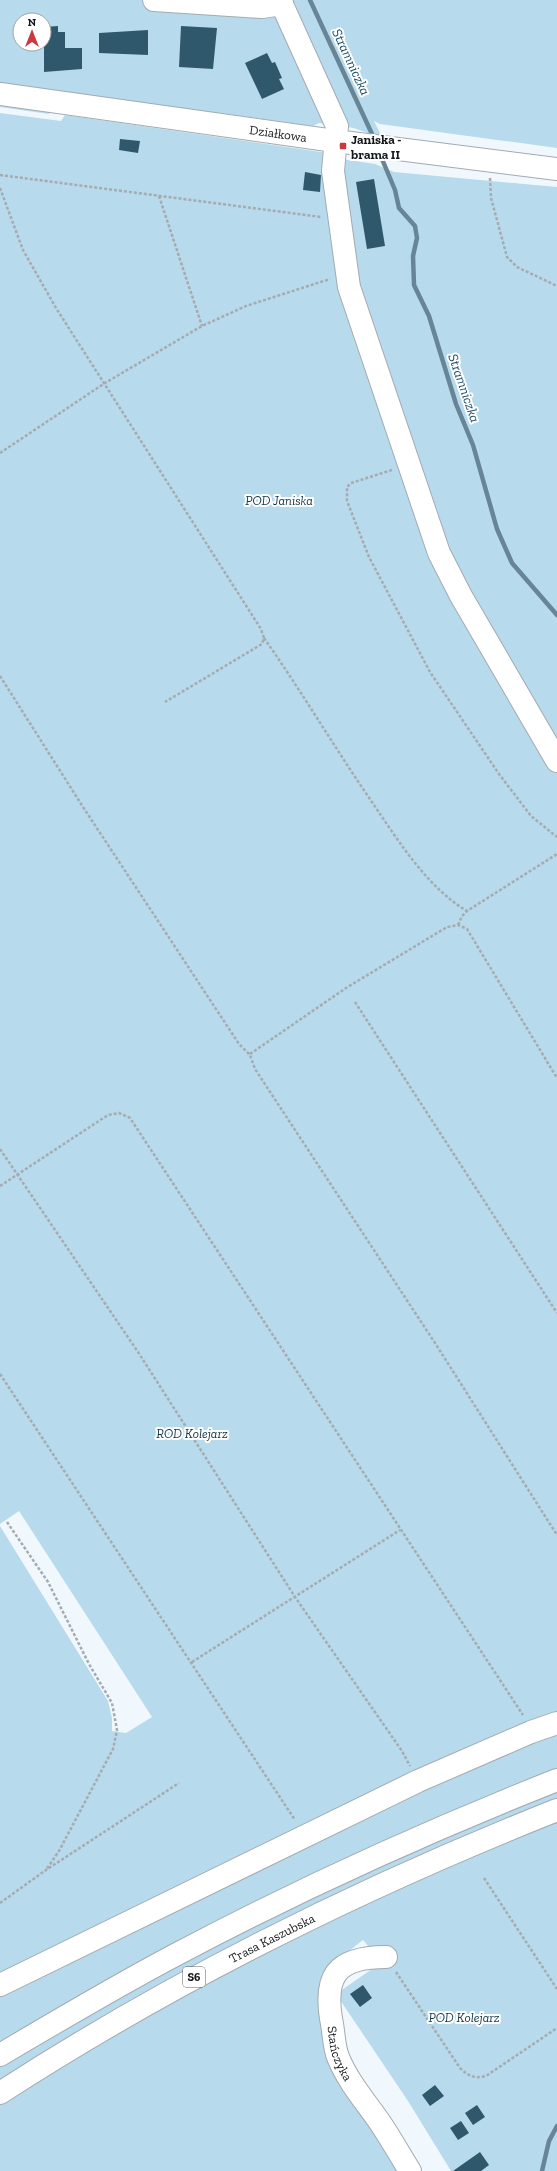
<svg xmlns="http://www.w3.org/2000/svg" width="557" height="2171" font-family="'Zilla Slab',serif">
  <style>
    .green { fill: #b8daed; fill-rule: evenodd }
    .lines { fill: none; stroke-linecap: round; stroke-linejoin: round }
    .stream { stroke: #678596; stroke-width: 4.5 }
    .building { fill: #30586c }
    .minor-casing { stroke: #a3abb0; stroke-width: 24 }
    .highway-casing { stroke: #a3abb0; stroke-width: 24 }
    .path { stroke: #a5abaf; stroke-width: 2.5; stroke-dasharray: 3 2; stroke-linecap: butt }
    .minor { stroke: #fff; stroke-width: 22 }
    .highway { stroke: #fff; stroke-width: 22 }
    .poi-dot { fill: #c93941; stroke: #fff; stroke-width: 1.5 }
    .labels { text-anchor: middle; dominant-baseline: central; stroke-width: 4; stroke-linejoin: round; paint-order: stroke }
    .shield { fill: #fff; stroke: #5b5d5f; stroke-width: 1 }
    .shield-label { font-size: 12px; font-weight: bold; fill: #15181a }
    .street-label { font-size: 13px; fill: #15181a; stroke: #fff }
    .poi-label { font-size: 13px; font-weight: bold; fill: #15181a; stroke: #fff; text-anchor: start }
    .park-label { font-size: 13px; font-style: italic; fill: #0f3446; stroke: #fff }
    .water-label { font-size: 14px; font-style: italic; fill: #1a4f68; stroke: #fff }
  </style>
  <rect width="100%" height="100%" fill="#f0f8fd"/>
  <path class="green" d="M0,0h557v148l-177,-24 -6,-3 9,18 -29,-11 -35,-5 -6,3 -93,-13 -1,5 -219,-32zM20,20h24v24h-24z
    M0,101l50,7 -1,6 -49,-7z
    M0,113l61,8 4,-6 263,38v4l47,7 19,8 163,15v1984h-106l-43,-70 -72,-107 46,-32 -19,-22 -32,25 2,86 72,120h-405v-645l108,175 4,17v13l14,2 26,-16 -133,-206 -19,13z"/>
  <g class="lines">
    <path class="stream" d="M310,0l62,134
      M382,159l13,31 4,18 16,18 2,12 -4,18 1,29 15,31 27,88 17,41 24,84 15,34 45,52
      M542,2171l7,-30 8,-15"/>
  </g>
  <path class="building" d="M58,26v6h7v16h17v21l-38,3v-45z
    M181,26l36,2 -4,41 -34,-2z
    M148,30v25l-49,-2v-20z
    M267,53l5,10 3,-1 7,16 -3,1 5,10 -22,10 -17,-36z
    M120,139l20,2 -2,12 -19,-3z
    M305,172l16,3 -1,17 -17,-2z
    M374,179l11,67 -18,3 -11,-67z
    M363,1985l9,13 -12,9 -10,-13z
    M435,2085l9,11 -14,10 -8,-11z
    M477,2105l8,12 -12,8 -8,-12z
    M461,2121l8,12 -11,7 -8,-12z
    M480,2152l9,13 -8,6h-28z"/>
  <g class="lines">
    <defs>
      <g id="minor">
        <path d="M154,0l108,7 20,-3"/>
        <path d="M280,0l57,126 -4,45 16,116 90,266 22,43 96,165"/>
        <path id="s1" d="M0,94l335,47 222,28"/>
        <path id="s2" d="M386,1957c-51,0 -63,20 -54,67 2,11 2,23 6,33 10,25 28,45 43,67 10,15 19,31 29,47"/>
        <path d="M0,1985l418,-204 113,-49 26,-9"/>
      </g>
      <g id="highway">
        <path d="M0,2055c59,-35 118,-70 179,-102 123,-65 249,-122 378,-173"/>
        <path id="s3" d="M0,2093c176,-114 363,-206 557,-283"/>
      </g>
    </defs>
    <use href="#minor" class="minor-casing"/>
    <use href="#highway" class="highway-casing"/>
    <path class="path" d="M0,175l321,42
      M490,178l1,20 16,59 10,10 40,19
      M0,188l23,62 33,58 205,321 3,9 -2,6 -97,58
      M159,196l43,130
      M0,453l105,-70 97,-57 44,-20 84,-27
      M392,470l-41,13 -4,4v14l22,56 61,115 69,102 32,42 26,21
      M264,638c38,54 72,112 110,167 25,37 54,83 93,106
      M0,676l83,131 156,237 11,11 5,14 180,274 122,192
      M458,925l4,-9 5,-5 90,-57
      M355,1002l202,311
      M250,1054l96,-66 101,-61 11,-2 9,4 90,149
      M0,1149l138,203 157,245 107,154 8,15
      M0,1186l108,-71 11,-2 11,5 393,597
      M0,1374l295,446
      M7,1522l41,60 41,82 23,39 5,27 -4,19 -54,102 -13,19
      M192,1662l208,-132
      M484,1878l73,111
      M0,1903l46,-33 133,-87
      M396,1972l64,96c8,8 15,11 26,8l71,-48"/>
    <use href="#minor" class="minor"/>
    <use href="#highway" class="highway"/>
  </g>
  <rect class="poi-dot" x="339" y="142" width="8" height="8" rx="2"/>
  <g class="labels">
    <rect class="shield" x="183" y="1967" width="22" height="20" rx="3"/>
    <g class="shield-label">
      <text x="194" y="1977">S6</text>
    </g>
    <g class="street-label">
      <text stroke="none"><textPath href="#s1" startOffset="281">Działkowa</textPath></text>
      <text stroke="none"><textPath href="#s3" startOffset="313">Trasa Kaszubska</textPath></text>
      <text stroke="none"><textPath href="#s2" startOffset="137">Stańczyka</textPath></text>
    </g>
    <g class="poi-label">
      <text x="351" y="139">Janiska -<tspan x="351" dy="15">brama II</tspan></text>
    </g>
    <g class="park-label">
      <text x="279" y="500">POD Janiska</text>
      <text x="192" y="1433">ROD Kolejarz</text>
      <text x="464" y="2017">POD Kolejarz</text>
    </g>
    <g class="water-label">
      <text transform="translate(351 62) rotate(65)">Stramniczka</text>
      <text transform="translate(464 388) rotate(71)">Stramniczka</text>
    </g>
  </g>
  <g transform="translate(32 32)"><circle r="19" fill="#ffffff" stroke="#a1a3a3"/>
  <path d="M0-3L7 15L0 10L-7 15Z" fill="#c93941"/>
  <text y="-6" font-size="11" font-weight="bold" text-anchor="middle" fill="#15181a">N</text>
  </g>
</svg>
